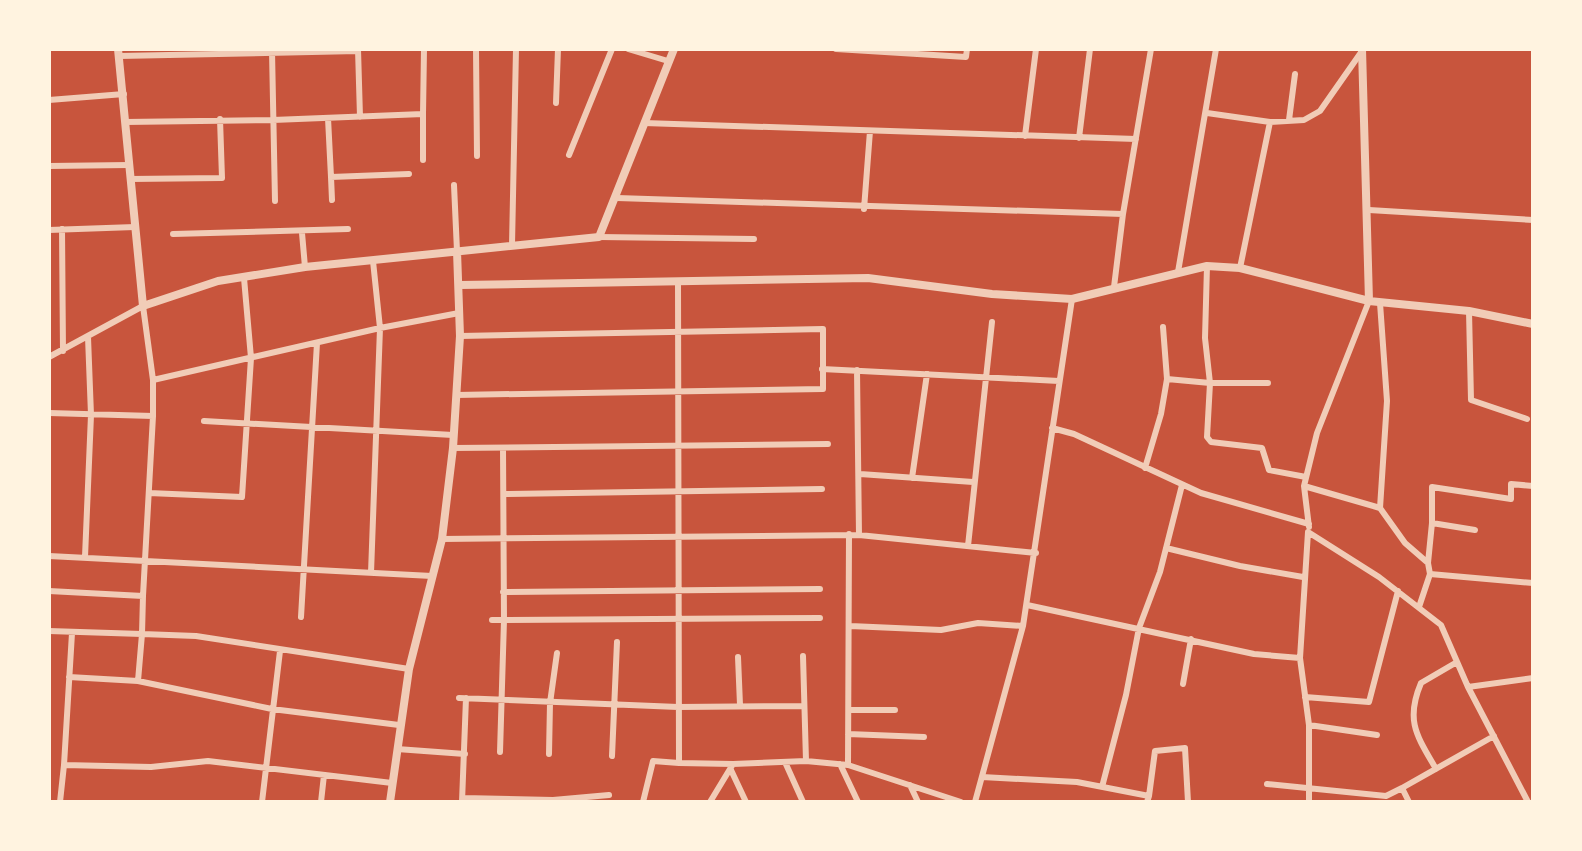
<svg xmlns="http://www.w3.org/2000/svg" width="1582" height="851" font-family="Literata,serif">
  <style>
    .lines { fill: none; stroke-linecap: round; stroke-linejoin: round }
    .minor { stroke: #f1ccb7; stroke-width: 6 }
    .tertiary { stroke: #f1ccb7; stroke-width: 8 }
  </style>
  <rect width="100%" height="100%" fill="#c8553d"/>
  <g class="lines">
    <path class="minor" d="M358,49l2,68
      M476,49l1,107
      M628,49l40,12
      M836,49l130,8 1,-8
      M272,51l3,150
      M119,56l239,-5
      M49,100l75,-6
      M556,103l2,-54
      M1207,113l63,9
      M423,114l1,-65
      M328,118l3,59
      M1289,120l6,-46
      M125,122l148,-2 150,-6v46
      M644,123l492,16
      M1025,136l11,-87
      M1079,138l11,-89
      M569,155l43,-106
      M49,166l80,-1
      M130,179l92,-1 -2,-59
      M454,185l3,66
      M617,198l506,16
      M332,200l-1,-23 78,-3
      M864,209l6,-78
      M1369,210l164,10
      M62,229l1,122
      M49,230l86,-3
      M302,233l3,34
      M173,234l175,-5
      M599,237l155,2
      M512,245l4,-196
      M1207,266l-2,72 5,45 -3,54 4,5 51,6 7,22 37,7
      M1240,268l30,-146 34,-2 16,-9 42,-60
      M1178,272l38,-223
      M1114,287l9,-73 28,-165
      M1469,311l2,89 56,19
      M49,357l94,-51 10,74v36l-10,180
      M822,369l237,12
      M857,370l2,165
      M1167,379l43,4h58
      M153,380l227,-52 79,-15
      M456,395l367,-6v-60l-363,7
      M49,413l104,3
      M204,421l249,14
      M1052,428l22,6 127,59 108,31
      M453,448l375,-4
      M1145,468l16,-54 6,-35 -4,-52
      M860,474l113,8
      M912,478l15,-104
      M1304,486l76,22 25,35 23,20 4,-40 43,7
      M149,493l93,4 9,-139 -7,-80
      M505,494l317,-5
      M1380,508l7,-107 -7,-98
      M1432,523v-36l79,12v-15l22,2
      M1309,527l-5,-41 13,-53 52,-132
      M442,539l417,-4 177,18
      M968,546l24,-224
      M1166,548l74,18 63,11
      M49,556l383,20
      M85,557l6,-142 -3,-78
      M1428,563l2,11 103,9
      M371,573l9,-245 -7,-67
      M49,591l94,5 -1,38 54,2 213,33
      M503,592l317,-3
      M1027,605l227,49 46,4
      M1419,607l11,-33
      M301,617l16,-274
      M492,620l328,-2
      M850,626l91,4 37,-7 45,3
      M49,631l93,3 -4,47
      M803,656l3,105
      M738,657l2,48
      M69,677l69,4 134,28 127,16
      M1183,684l8,-45
      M1468,687l65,-9
      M1305,697l64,5 29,-111
      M459,698l219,9 126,-1
      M850,710h45
      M1309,725l68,10
      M848,734l76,3
      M397,749l68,5
      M500,752l4,-132 -1,-172
      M549,754l1,-51 7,-50
      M612,756l5,-114
      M785,762l18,40
      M679,763l54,1
      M840,764l18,38
      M64,765l8,-132
      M848,765l1,-231
      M1436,769c-19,-33 -31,-48 -15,-86l36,-21
      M731,770l15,32
      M982,777l95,5 72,14 -2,6
      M1267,784l119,12 16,-8
      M910,785l8,17
      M1102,787l24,-92 13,-67 21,-56 22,-87
      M1149,796l6,-45 30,-3 3,54
      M463,798l90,2 56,-5
      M60,802l4,-37 87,2 57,-6 184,22
      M262,802l18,-151
      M321,802l3,-27
      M462,802l4,-104
      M643,802l10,-41 26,2 -1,-482
      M710,802l23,-38 73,-3 42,4 113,37
      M975,802l48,-176 49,-327
      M1309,802v-77l-9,-67 8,-126 71,45 62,48 27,62 60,115
      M1409,802l-7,-14 92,-52"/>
    <path class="tertiary" d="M118,49l25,257 75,-25 87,-14 294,-30 75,-188
      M1362,49l7,252 100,10 64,13
      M460,285l408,-7 124,16 80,5 135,-33 33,2 129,33
      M390,802l19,-133 33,-130 11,-91 7,-112 -3,-85"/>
  </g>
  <rect width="1582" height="851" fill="none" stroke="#fff3e0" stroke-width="102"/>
</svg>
